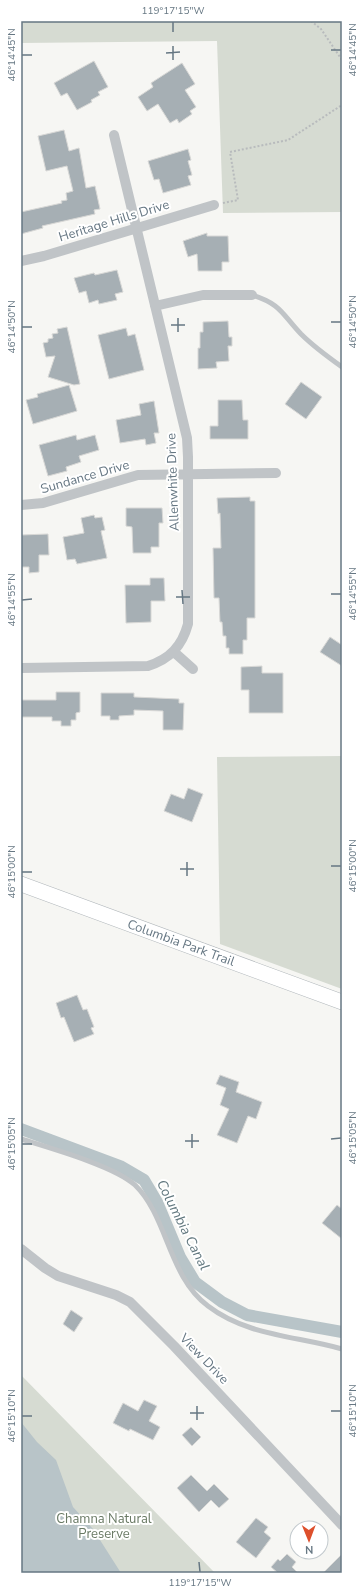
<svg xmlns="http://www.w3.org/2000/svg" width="363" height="1594" font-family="'Nunito Sans',sans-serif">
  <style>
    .green { fill: #d6dbd2 }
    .water { fill: #b8c4c8 }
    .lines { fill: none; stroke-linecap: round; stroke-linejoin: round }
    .canal { stroke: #b8c4c8; stroke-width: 12 }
    .building { fill: #a6afb4; stroke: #d8d8d6 }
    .secondary-casing { stroke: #b2b8bc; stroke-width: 16 }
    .path { stroke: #b8bbbd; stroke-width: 2; stroke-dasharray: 2 2; stroke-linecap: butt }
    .service { stroke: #c0c4c7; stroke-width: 5 }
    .minor { stroke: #c0c4c7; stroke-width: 10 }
    .secondary { stroke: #fff; stroke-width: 15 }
    .ticks { fill: none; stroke: #667783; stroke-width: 1.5 }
    .labels { text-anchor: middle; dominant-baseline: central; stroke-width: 4; stroke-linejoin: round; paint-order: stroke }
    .street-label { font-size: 13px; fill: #667783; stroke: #fff }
    .park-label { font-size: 13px; fill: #6a7a65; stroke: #fff }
    .water-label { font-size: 14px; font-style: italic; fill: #62787f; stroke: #fff }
    .neatline { fill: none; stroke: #667783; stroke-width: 1.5 }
    .ticks-label { font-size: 10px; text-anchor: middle; fill: #667783 }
  </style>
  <rect width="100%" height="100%" fill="#f6f6f3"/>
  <path class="green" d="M21,21h321v191l-119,1 -6,-172 -196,2z
    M342,756v233l-122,-45 -3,-187z
    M21,1375l194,198h-143l-51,-80z"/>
  <path class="water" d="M21,1422l16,20 19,18 17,47 20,22 28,44h-100z"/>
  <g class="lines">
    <path class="canal" d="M21,1129l99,37 24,14 13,22 23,55 15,25 27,20 25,13 95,17"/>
  </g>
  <path class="building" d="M94,61l14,26 -10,5 2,3 -9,5 1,2 -15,8 -10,-17 -6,3 -7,-13z
    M182,63l13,21 -10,6 11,17 -6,4 2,3 -13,9 -2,-4 -7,4 -12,-19 -11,7 -9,-14 15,-10 -2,-4z
    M64,130l5,21 10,-3 7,40 9,-2 5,23 -6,1 1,4 -53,12 1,2 -22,6v-22l41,-9 -1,-2 6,-1 -1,-7 7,-2 -6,-25 -21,5 -8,-35z
    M188,149l3,11 -3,1 4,14 -4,1 3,9 -28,8 -4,-14 -5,1 -6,-19z
    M207,233v3h21l1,26h-7v9h-24l-1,-17 -9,3 -5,-16z
    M117,270l6,22 -8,2 2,6 -18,4 -1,-4 -9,3 -3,-12 -7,2 -5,-15 20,-5 1,2z
    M228,321l1,16h3v9h-4l1,15 -13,1 1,6 -19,1v-21h2v-16h3v-10z
    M67,327l13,57 -6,1 -26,-8 7,-21 -9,1 -3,-14 5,-1v-3l5,-1 -1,-4 6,-1 -1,-4z
    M126,328l2,8 7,-2 9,36 -35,9 -11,-44z
    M301,382l21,15 -16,22 -21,-15z
    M69,385l8,26 -44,13 -7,-24 12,-3 -1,-3z
    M218,400h24l1,20h5v19h-38v-13h8z
    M154,401l5,32h-5l2,10 -10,2 -1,-6 -25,4 -4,-23 25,-5 -2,-11z
    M76,435l1,5 18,-5 4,15 -20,6 2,6 -15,5 1,4 -19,5 -9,-31z
    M250,497v4h5v117h-8v22h-4v14h-14v-6h-3v-12h-3l-1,-14h-2l-1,-24h-5l-1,-50h8l-1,-35 -2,1 -1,-16z
    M126,508h36l1,15h-4v24h-8v6h-18l-1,-26 -6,-1z
    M94,515l1,3 7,-1 3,13 -4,1 6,27 -30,6 -2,-5 -8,1 -4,-23 21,-4 -3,-15z
    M48,534l1,21h-10v17l-10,1v-6h-8v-32z
    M150,578h14l1,23h-14v21l-25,1 -1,-38h25z
    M330,637l12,8v21l-22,-14z
    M262,666v7h21v40h-34v-23h-8v-23z
    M56,692h24v20l-4,1v7h-5v6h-10v-5h-9v-4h-31v-17h35z
    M101,693h33v4l45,2v4h5l-1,27h-20v-19l-29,-1v5l-15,1v4h-9v-4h-9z
    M188,788l15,6 -11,28 -28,-11 7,-17 13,5z
    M77,995l6,15 4,-1 7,18 -3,1 3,6 -20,8 -10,-25 -3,1 -5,-15z
    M220,1075l19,7 -3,10 26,10 -6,17 -8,-3 -11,27 -20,-8 12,-26 -9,-4 6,-17 -10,-4z
    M337,1205l5,4v30l-20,-16z
    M71,1310l12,8 -9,14 -11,-8z
    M144,1400l13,6 -8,15 11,6 -7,13 -23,-11 -1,2 -16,-8 10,-20 15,8z
    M191,1427l10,10 -9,9 -10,-11z
    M191,1475l16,16 7,-7 15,15 -10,9 -8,-8 -12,12 -22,-24z
    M256,1518l12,9 -4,5 7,6 -15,20 -20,-16z
    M287,1554l9,8 -4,5 6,6h-20l-7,-6 7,-8 2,2z
    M342,1554v19h-19z"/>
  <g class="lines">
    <defs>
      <path id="secondary" d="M21,884l321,118"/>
    </defs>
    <use href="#secondary" class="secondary-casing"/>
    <path class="path" d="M311,21l10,8 21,31
      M223,203l15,-3 -8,-48 58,-12 54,-35"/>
    <path class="service" d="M252,295c29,9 30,19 49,39 12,12 27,23 41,33
      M21,1139c29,9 93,27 114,46 33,32 33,91 73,121 39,30 89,30 134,43"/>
    <path class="minor" d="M21,261l23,-5 170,-51
      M155,306l48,-11h49
      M21,505l22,-2 95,-28 138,-2
      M174,652l19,17
      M21,668l127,-2c22,-7 34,-20 40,-42v-167l-1,-19 -73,-303
      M21,1249l24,19 13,8 58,19 14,7 44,44 168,179"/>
    <use href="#secondary" class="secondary"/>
  </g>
  <path class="ticks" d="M173,22v10M173,46v14M331,50h10M166,53l14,-1M22,55h10M178,318v14M331,322h10M171,325h14M22,327h10M182,590l1,14M331,594h10M176,597h14M22,600l10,-1M187,862v14M331,866h10M180,869h14M22,872h10M192,1134v14M331,1139l10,-1M185,1141h14M22,1144h10M197,1406v14M331,1411h10M190,1413h14M22,1416h10M199,1562l1,10"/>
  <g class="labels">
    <g class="street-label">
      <text transform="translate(114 221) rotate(-17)">Heritage Hills Drive</text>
      <text transform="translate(85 477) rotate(-16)">Sundance Drive</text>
      <text transform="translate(173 482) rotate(-92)">Allenwhite Drive</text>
      <text transform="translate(181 943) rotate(20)">Columbia Park Trail</text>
      <text transform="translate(204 1359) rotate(46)">View Drive</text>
    </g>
    <g class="park-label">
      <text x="104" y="1519">Chamna Natural<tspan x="104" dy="15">Preserve</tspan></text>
    </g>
    <g class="water-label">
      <text transform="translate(183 1225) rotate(63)">Columbia Canal</text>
    </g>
  </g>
  <rect width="363" height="1594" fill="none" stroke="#ffffff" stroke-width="44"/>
  <g transform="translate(309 1540) rotate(179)"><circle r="19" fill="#ffffff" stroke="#c2c9cd"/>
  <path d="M0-3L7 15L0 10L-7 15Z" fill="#dd4f2c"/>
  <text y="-6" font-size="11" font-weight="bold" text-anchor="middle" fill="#667783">N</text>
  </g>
  <rect x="22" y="22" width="319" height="1550" class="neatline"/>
  <g class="ticks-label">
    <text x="173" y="14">119°17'15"W</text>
    <text transform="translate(352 50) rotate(-90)" y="4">46°14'45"N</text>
    <text transform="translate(11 55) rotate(-90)" y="4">46°14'45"N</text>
    <text transform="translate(352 322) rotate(-90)" y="4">46°14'50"N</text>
    <text transform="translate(11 327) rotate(-90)" y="4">46°14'50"N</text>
    <text transform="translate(352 594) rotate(-90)" y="4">46°14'55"N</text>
    <text transform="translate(11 600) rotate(-90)" y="4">46°14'55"N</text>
    <text transform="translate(352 866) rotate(-90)" y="4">46°15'00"N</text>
    <text transform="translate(11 872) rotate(-90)" y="4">46°15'00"N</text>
    <text transform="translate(352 1138) rotate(-90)" y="4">46°15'05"N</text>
    <text transform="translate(11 1144) rotate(-90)" y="4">46°15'05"N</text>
    <text transform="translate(352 1411) rotate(-90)" y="4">46°15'10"N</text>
    <text transform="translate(11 1416) rotate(-90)" y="4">46°15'10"N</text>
    <text x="200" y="1586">119°17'15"W</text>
  </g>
</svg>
